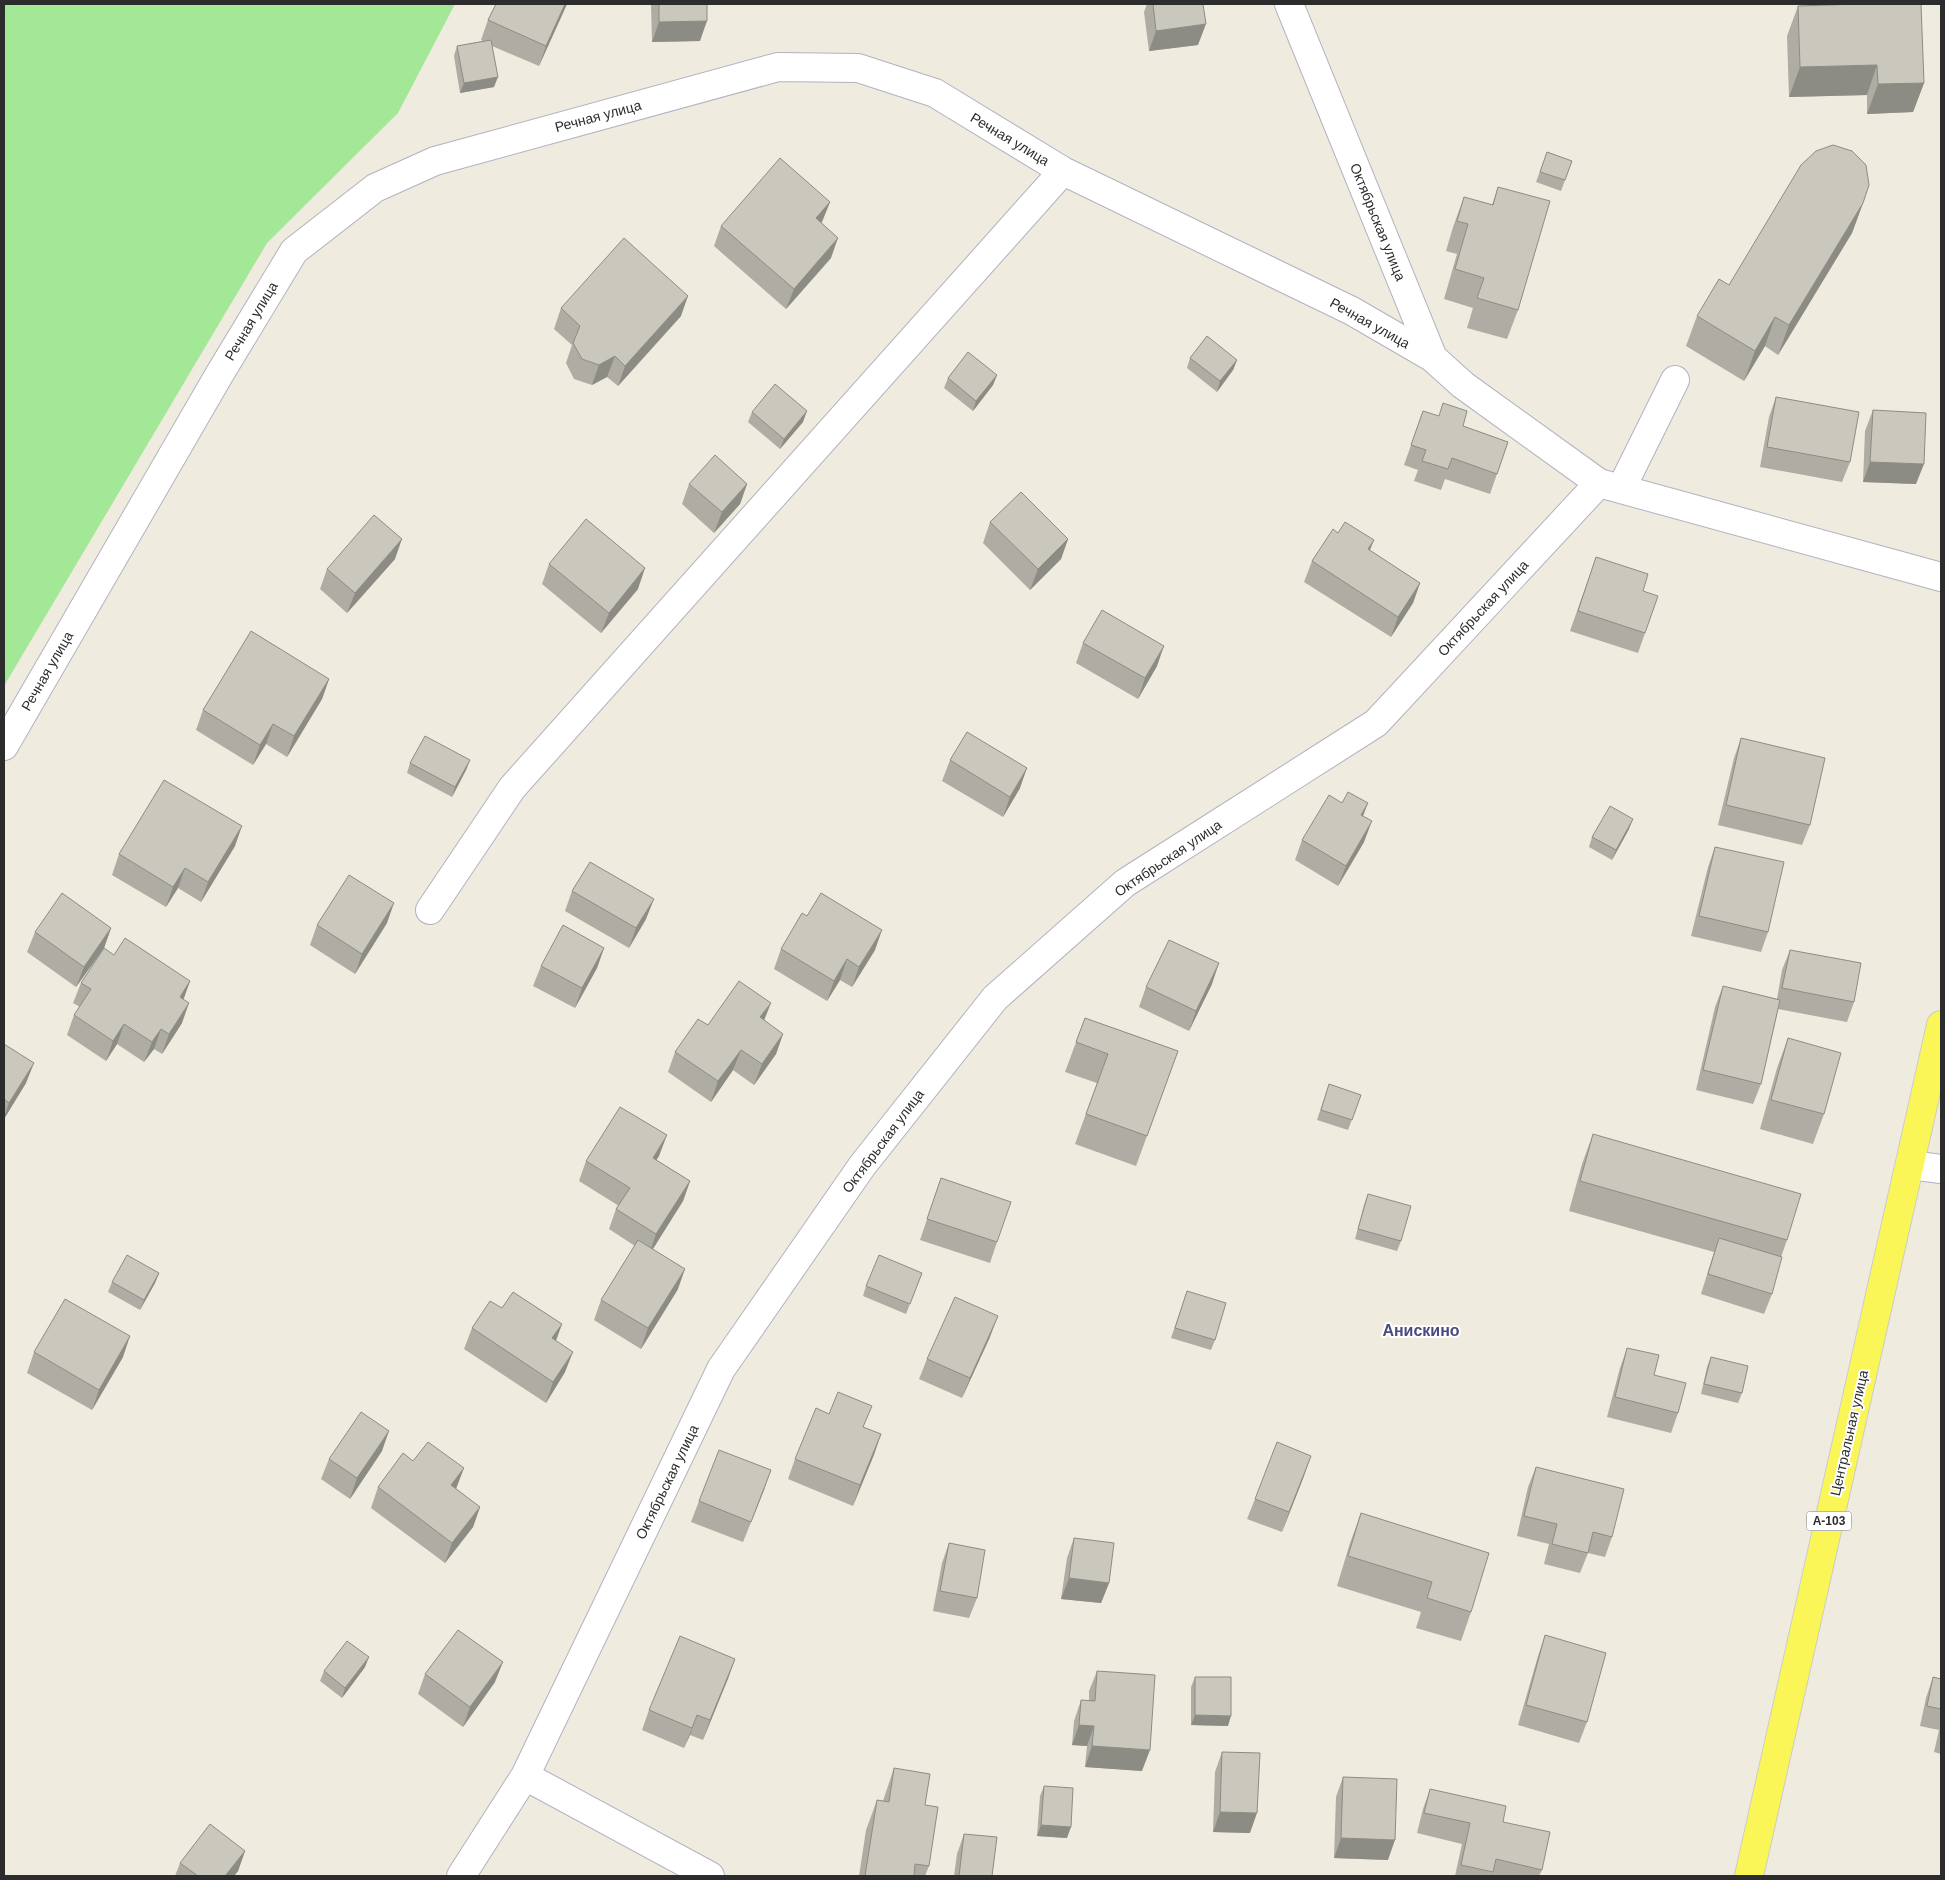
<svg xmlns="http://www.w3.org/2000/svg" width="1945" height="1880" font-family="Helvetica,sans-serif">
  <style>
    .grass { fill: #a2e897 }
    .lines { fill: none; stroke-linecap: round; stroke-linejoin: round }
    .minor-casing { stroke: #b2b2c1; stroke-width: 30 }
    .major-casing { stroke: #ccc; stroke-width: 30 }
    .minor { stroke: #fff; stroke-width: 28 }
    .major { stroke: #faf657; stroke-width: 28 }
    .wall { fill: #aeaca3 }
    .shaded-wall { fill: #8d8c84 }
    .building { fill: #cac8bd; stroke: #8d8c84 }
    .labels { text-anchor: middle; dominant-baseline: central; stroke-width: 4; stroke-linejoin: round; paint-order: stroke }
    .shield { fill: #fff; stroke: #6b6b6b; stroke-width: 1 }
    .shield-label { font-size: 12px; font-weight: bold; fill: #2c2c2c }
    .street-label { font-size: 14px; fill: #2c2c2c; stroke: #fff }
    .quarter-label { font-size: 16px; font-weight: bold; fill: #4b4980; stroke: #fff }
  </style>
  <rect width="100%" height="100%" fill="#efebde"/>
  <path class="grass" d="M7,4h448l-57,109 -131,130 -263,443v-680z"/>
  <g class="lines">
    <defs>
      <path id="minor" d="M1289,4l144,354 30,27 136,98 342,94
        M1621,489l54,-109
        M4,746l215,-371 75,-124 81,-63 60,-27 343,-94 80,1 77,25 128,78 289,140 81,47
        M430,910l82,-122 551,-617
        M1910,1165l31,4
        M525,1776l185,100
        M461,1876l64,-100 196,-407 141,-203 133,-168 130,-115 251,-160 223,-240"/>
      <path id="major" d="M1749,1876l192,-851"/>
    </defs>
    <use href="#minor" class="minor-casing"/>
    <use href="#major" class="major-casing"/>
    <use href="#minor" class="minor"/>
    <use href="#major" class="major"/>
  </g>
  <path class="wall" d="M496,4h71l-28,62 -47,-20 2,41 -34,6 -6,-37 3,-10 26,-5 -2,-1 7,-20z
    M651,4h56l-7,37 -48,1z
    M1147,4h6l45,41 -49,6 -5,-39z
    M1798,6l126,77 -11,29 -46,2v-19l-78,2 -2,-61z
    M1547,152l25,9 -11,30 -25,-9z
    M1498,187l20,123 -11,29 -40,-11 6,-20 -29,-9 13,-45 -11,-3 7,-24 11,-30 28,8z
    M830,202l-9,21 10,35 -45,51 -72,-63 7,-20z
    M1863,203l-11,30 -74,122 -13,-9 -21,35 -58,-35 11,-30 32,-31z
    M561,308l120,8 -63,70 -11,-9 -15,8 -18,-6 -8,-16 6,-18 -18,-16z
    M1190,358l47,2 -4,10 -16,22 -30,-24z
    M997,375l-4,10 -20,26 -29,-23 4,-10z
    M1776,397l74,65 -8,20 -82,-15 9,-50z
    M1873,410l43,74 -53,-2 2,-51z
    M1423,411l40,15 45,16 -18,52 -45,-15 -4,11 -27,-9 4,-11 -14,-5z
    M752,412l51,10 -23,27 -32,-27z
    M689,484h58l-7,20 -26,29 -32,-29z
    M990,522l78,17 -7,20 -31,31 -47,-47z
    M1370,551l50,32 -7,20 -22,34 -87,-55 8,-21z
    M1596,557l47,34 2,42 -7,20 -68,-22z
    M395,559l-48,54 -27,-24 7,-20z
    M549,564l89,25 -37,44 -59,-49z
    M1083,643l74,23 -19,33 -62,-36z
    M329,679l-7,20 -35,58 -21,-13 -13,21 -57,-35 7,-20z
    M1741,738l69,87 -8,20 -84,-20 16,-67z
    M470,760l-4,10 -14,27 -45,-24 3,-10z
    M950,760l70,28 -17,29 -61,-36z
    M1363,816l1,26 -26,44 -43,-26 7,-20z
    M1629,829l-17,31 -23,-13 3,-10z
    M235,846l-34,56 -23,-14 -12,19 -54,-32 7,-21z
    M1715,847l53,85 -7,20 -70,-16 17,-69z
    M572,891l74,28 -17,29 -64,-37z
    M807,916l68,34 -23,37 -12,-7 -13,21 -53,-32 7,-20z
    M387,923l-32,51 -45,-29 7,-20z
    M111,928l-7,20 -28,39 -49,-35 8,-20z
    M604,948l-7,20 -22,40 -42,-22 8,-20z
    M1790,950l64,52 -7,20 -69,-13 -17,75 -8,20 -57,-14 19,-83 8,-21 54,13 5,-29z
    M114,955l76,26 -7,18 -1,24 -20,31 -8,-5 -10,13 -27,-18 -11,17 -39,-26 7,-20 6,-8 -7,-4 8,-20z
    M1212,984l-23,47 -50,-24 7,-20z
    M1085,1018l93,33 -42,115 -61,-22 22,-61 -32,-11z
    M764,1020l19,14 -7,20 -22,31 -21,-15 -22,32 -43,-30 7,-20 33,-27z
    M1788,1038l36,76 -11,30 -53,-15 17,-61z
    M4,1044l22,39 -22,36z
    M1329,1084l32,11 -13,35 -31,-10z
    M1593,1134l194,106 -6,17 -9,37 -8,20 -63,-20 13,-42 -145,-41 13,-47z
    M659,1156l-3,4 34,21 -7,20 -30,48 25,40 -37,60 -47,-29 7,-20 34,-54 -26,-17 7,-20 3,-3 -40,-25 7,-20z
    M941,1178l56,64 -7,21 -70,-23z
    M1368,1194l33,47 -4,10 -42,-12 9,-34z
    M159,1273l-4,10 -15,27 -32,-18 4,-10z
    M922,1273l-16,41 -43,-18 3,-10z
    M1187,1291l28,49 -4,10 -40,-12z
    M502,1308l60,16 -6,17 9,31 -19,31 -82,-54 8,-21z
    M990,1337l-28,61 -43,-19 8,-20z
    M1627,1348l27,27 24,38 -7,20 -64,-16 13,-49z
    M34,1352l89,5 -31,53 -65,-37z
    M1711,1357l31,36 -4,10 -37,-9 6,-27z
    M864,1428l17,6 -28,72 -65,-27 7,-20z
    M382,1451l-32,48 -29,-20 8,-20z
    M413,1461l43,28 24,18 -7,20 -28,36 -74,-55 7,-21z
    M1536,1467l76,70 -7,20 -17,-4 -8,20 -36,-9 5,-20 -32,-8 11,-49z
    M1304,1476l-22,56 -35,-13 8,-20z
    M764,1490l-21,52 -52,-20 8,-21z
    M1361,1513l110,99 -10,29 -45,-13 5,-16 -84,-26 13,-43z
    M1074,1538l35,45 -8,20 -40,-4 6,-41z
    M949,1543l28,55 -8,20 -36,-7 9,-48z
    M1545,1635l42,87 -8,21 -61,-18 20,-69z
    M735,1659l-32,81 -13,-5 -6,13 -42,-18 7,-20z
    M365,1667l-23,31 -22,-17 4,-10z
    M1097,1671l45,100 -57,-4 2,-21 -15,-1 2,-24 7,-21 8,1v-10z
    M425,1674l70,8 -32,45 -45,-33z
    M1195,1677l33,49 -37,-1v-38z
    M1933,1677l8,2v75l-7,-2 5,-22 -19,-4 6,-28z
    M1222,1752l28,81 -37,-1 2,-60z
    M894,1768l31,37 4,61 -4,10h-66l7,-46 11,-30 6,1z
    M1343,1777l45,83 -54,-2 2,-61z
    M1044,1786l23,52 -30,-2 3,-40z
    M1430,1789l73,33 39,48 -3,6h-84l7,-32 -45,-11 6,-24z
    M964,1834l28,42h-38l3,-22z
    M245,1851l-7,20 -4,5h-59l5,-13z"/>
  <path class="shaded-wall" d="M565,4h2l-28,62 7,-20z
    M707,21l-7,20 -48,1 7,-20z
    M1206,24l-8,21 -49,6 7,-20z
    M1877,65l-10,30 -78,2 11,-30z
    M498,77l-4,10 -34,6 4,-10z
    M1924,83l-11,29 -46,2 11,-30z
    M830,202l-8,20 -14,16 8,-20z
    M1863,203l-11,30 -74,122 11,-30z
    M838,238l-7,20 -45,51 8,-20z
    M688,296l-7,20 -63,70 7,-20z
    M1775,317l-10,29 -21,35 11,-30z
    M615,356l-8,21 -15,8 7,-20z
    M1237,360l-4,10 -16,22 3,-11z
    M997,375l-4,10 -20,26 3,-10z
    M807,411l-4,11 -23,27 4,-10z
    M1870,462l54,2 -8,20 -53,-2z
    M747,484l-7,20 -26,29 8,-21z
    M402,539l-7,20 -48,54 8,-20z
    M1068,539l-7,20 -31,31 8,-21z
    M1374,540l-8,20 2,-11z
    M645,568l-7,21 -37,44 8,-20z
    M1420,583l-7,20 -22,34 7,-20z
    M1164,646l-7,20 -19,33 7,-21z
    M329,679l-7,20 -35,58 7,-21z
    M273,724l-7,20 -13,21 7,-20z
    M470,760l-4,10 -14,27 3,-10z
    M1027,768l-7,20 -17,29 7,-20z
    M1368,803l-8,21 1,-9z
    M1633,819l-4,10 -17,31 4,-10z
    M1372,821l-8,21 -26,44 8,-20z
    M242,826l-7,20 -34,56 7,-20z
    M185,868l-7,20 -12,19 7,-20z
    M654,899l-8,20 -17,29 7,-20z
    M394,903l-7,20 -32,51 7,-20z
    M111,928l-7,20 -28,39 8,-20z
    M882,930l-7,20 -23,37 7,-20z
    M604,948l-7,20 -22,40 7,-20z
    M847,959l-7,21 -13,21 7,-20z
    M1219,963l-7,21 -23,47 7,-20z
    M190,981l-7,20 -3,-4z
    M189,1003l-7,20 -20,31 7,-20z
    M771,1003l-8,20 -3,-6z
    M124,1024l-7,20 -11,17 7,-20z
    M161,1029l-7,20 -10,13 8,-20z
    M783,1034l-7,20 -22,31 8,-21z
    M741,1050l-8,20 -22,32 7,-21z
    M34,1063l-8,20 -22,36v-2l5,-14z
    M667,1135l-8,21 -14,22 8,-20z
    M690,1181l-7,20 -34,54 7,-21z
    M685,1269l-7,20 -37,60 7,-21z
    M159,1273l-4,10 -15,27 4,-10z
    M998,1316l-8,21 -28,61 8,-20z
    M562,1324l-8,21 -2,-7z
    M130,1336l-7,21 -31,53 7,-20z
    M573,1352l-8,20 -19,31 7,-21z
    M389,1431l-7,20 -32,48 7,-21z
    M881,1434l-7,21 -21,51 7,-21z
    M1311,1456l-7,20 -22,56 7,-20z
    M464,1468l-8,21 -5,-4z
    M771,1470l-7,20 -21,52 8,-20z
    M480,1507l-7,20 -28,36 7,-20z
    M1069,1578l40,5 -8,20 -40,-4z
    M369,1657l-4,10 -23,31 3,-10z
    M735,1659l-7,20 -25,61 7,-20z
    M503,1662l-8,20 -32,45 7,-20z
    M697,1715l-7,20 -6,13 8,-20z
    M1195,1715l36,1 -3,10 -37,-1z
    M1079,1725l15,1 -7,20 -15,-1z
    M1092,1746l58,4 -8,21 -57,-4z
    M1220,1812l37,1 -7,20 -37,-1z
    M1041,1825l30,2 -4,11 -30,-2z
    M1341,1838l54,2 -7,20 -54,-2z
    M245,1851l-7,20 -4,5h-9z"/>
  <path class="building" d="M496,4h69l-19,42 -58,-26z
    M659,4h48v17l-48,1z
    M1153,4h50l3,20 -50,7z
    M1859,4h62l3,79 -46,1 -1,-19 -77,2 -2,-61z
    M491,40l7,37 -34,6 -7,-37z
    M1833,145l19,6 14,14 3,20 -6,18 -74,122 -14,-8 -20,34 -58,-35 22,-37 10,6 72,-120 15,-14z
    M1547,152l25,9 -7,19 -25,-8z
    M780,158l50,44 -14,16 22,20 -44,51 -73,-63z
    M1498,187l52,14 -32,109 -41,-12 7,-20 -29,-9 13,-45 -11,-3 7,-24 29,8z
    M624,238l64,58 -63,70 -10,-10 -16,9 -17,-6 -9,-16 7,-17 -19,-18z
    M1207,336l30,24 -17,21 -30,-23z
    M968,352l29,23 -21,26 -28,-23z
    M775,384l32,27 -23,28 -32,-27z
    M1776,397l83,15 -9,50 -83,-15z
    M1443,403l24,8 -4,15 45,16 -11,32 -45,-16 -4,11 -26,-8 4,-11 -15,-5 12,-34 16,5z
    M1873,410l53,3 -2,51 -54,-2z
    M715,455l32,29 -25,28 -33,-28z
    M1021,492l47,47 -30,30 -48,-47z
    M374,515l28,24 -47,54 -28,-24z
    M586,519l59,49 -36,45 -60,-49z
    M1345,522l29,18 -6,9 52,34 -22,34 -86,-56 21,-32 5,4z
    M1596,557l52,17 -5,17 15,5 -13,37 -67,-22z
    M1102,610l62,36 -19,32 -62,-35z
    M251,631l78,48 -35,57 -21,-12 -13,21 -57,-35z
    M967,732l60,36 -17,29 -60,-37z
    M425,736l45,24 -15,27 -45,-24z
    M1741,738l84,20 -15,67 -84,-20z
    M164,780l78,46 -34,56 -23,-14 -12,19 -54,-33z
    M1348,792l20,11 -7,12 11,6 -26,45 -44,-26 27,-45 13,8z
    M1610,806l23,13 -17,31 -24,-13z
    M1715,847l69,15 -16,70 -69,-16z
    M590,862l64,37 -18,29 -64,-37z
    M349,875l45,28 -32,51 -45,-29z
    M62,893l49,35 -27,39 -49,-35z
    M821,893l61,37 -23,37 -12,-8 -13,22 -53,-32 21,-36 5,3z
    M563,925l41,23 -22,40 -41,-22z
    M125,938l65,43 -10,16 9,6 -20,31 -8,-5 -9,13 -28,-18 -11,17 -39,-26 17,-26 -10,-6 23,-35 10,7z
    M1169,940l50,23 -23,48 -50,-24z
    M1790,950l71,13 -7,39 -72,-14z
    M739,981l32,22 -11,14 23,17 -21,30 -21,-14 -23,31 -43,-29 23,-33 10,6z
    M1723,986l57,14 -19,84 -58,-14z
    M1085,1018l93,33 -31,85 -61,-22 22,-60 -32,-12z
    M1788,1038l53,15 -17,61 -53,-14z
    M4,1044l30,19 -25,40 -5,-4z
    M1329,1084l32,11 -9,25 -31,-10z
    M620,1107l47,28 -14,23 37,23 -34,53 -40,-25 14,-21 -44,-27z
    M1593,1134l208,60 -14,46 -207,-59z
    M941,1178l70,24 -14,40 -70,-23z
    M1368,1194l43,12 -10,35 -43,-12z
    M1719,1238l63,19 -10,37 -64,-20z
    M638,1240l47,29 -37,59 -47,-28z
    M127,1255l32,18 -15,27 -32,-18z
    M879,1255l43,18 -12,31 -44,-18z
    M1187,1291l39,12 -11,37 -40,-12z
    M513,1292l49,32 -10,14 21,14 -20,30 -81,-54 18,-27 12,7z
    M955,1297l43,19 -28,62 -43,-19z
    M65,1299l65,37 -31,54 -65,-38z
    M1627,1348l32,7 -5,20 32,8 -8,30 -63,-16z
    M1711,1357l37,9 -6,27 -38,-9z
    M838,1392l34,14 -9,21 18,7 -21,51 -65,-26 21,-51 13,6z
    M361,1412l28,19 -32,47 -28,-19z
    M428,1442l36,26 -13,17 29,22 -28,36 -74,-56 25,-34 10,8z
    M1277,1442l34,14 -22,56 -34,-13z
    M719,1450l52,20 -20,52 -52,-21z
    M1536,1467l88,22 -12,48 -19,-5 -5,21 -36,-9 5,-20 -33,-8z
    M1361,1513l128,40 -18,59 -44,-14 5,-16 -84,-26z
    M1074,1538l40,5 -5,40 -40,-5z
    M949,1543l36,7 -8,48 -37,-7z
    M458,1630l45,32 -33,45 -45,-33z
    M1545,1635l61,18 -19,69 -61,-17z
    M680,1636l55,23 -25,61 -13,-5 -5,13 -43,-18z
    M347,1641l22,16 -24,31 -21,-17z
    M1097,1671l58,4 -5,75 -58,-4 2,-20 -15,-1 2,-25 14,1z
    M1195,1677h36v39l-36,-1z
    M1933,1677l8,2v30l-14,-3z
    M1222,1752l38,1 -3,60 -37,-1z
    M894,1768l36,6 -5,31 13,2 -9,59 -14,-2 -1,12h-49l12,-76 12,2z
    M1343,1777l54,2 -2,61 -54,-2z
    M1044,1786l29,2 -2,39 -30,-2z
    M1430,1789l76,17 -3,16 47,10 -8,38 -46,-11 -3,13 -32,-7 9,-42 -46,-10z
    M210,1824l35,27 -20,25h-27l-18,-13z
    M964,1834l33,3 -5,39h-33z"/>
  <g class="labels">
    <rect class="shield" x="1806.5" y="1511.5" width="45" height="19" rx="4"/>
    <g class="shield-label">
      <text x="1829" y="1521">А-103</text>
    </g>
    <g class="street-label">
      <text transform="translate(598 116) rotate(-15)">Речная улица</text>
      <text transform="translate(1010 139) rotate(31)">Речная улица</text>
      <text transform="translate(1378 222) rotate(68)">Октябрьская улица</text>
      <text transform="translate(251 321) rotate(-59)">Речная улица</text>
      <text transform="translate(1370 323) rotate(29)">Речная улица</text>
      <text transform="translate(1483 608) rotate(-47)">Октябрьская улица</text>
      <text transform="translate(47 671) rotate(-60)">Речная улица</text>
      <text transform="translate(1168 858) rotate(-34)">Октябрьская улица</text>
      <text transform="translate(883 1141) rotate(-53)">Октябрьская улица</text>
      <text transform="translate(1849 1433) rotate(-77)">Центральная улица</text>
      <text transform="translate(667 1482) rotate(-64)">Октябрьская улица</text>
    </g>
    <g class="quarter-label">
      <text x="1421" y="1330">Анискино</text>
    </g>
  </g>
  <rect width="1945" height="1880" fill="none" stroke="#2c2c2c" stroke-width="10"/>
</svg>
